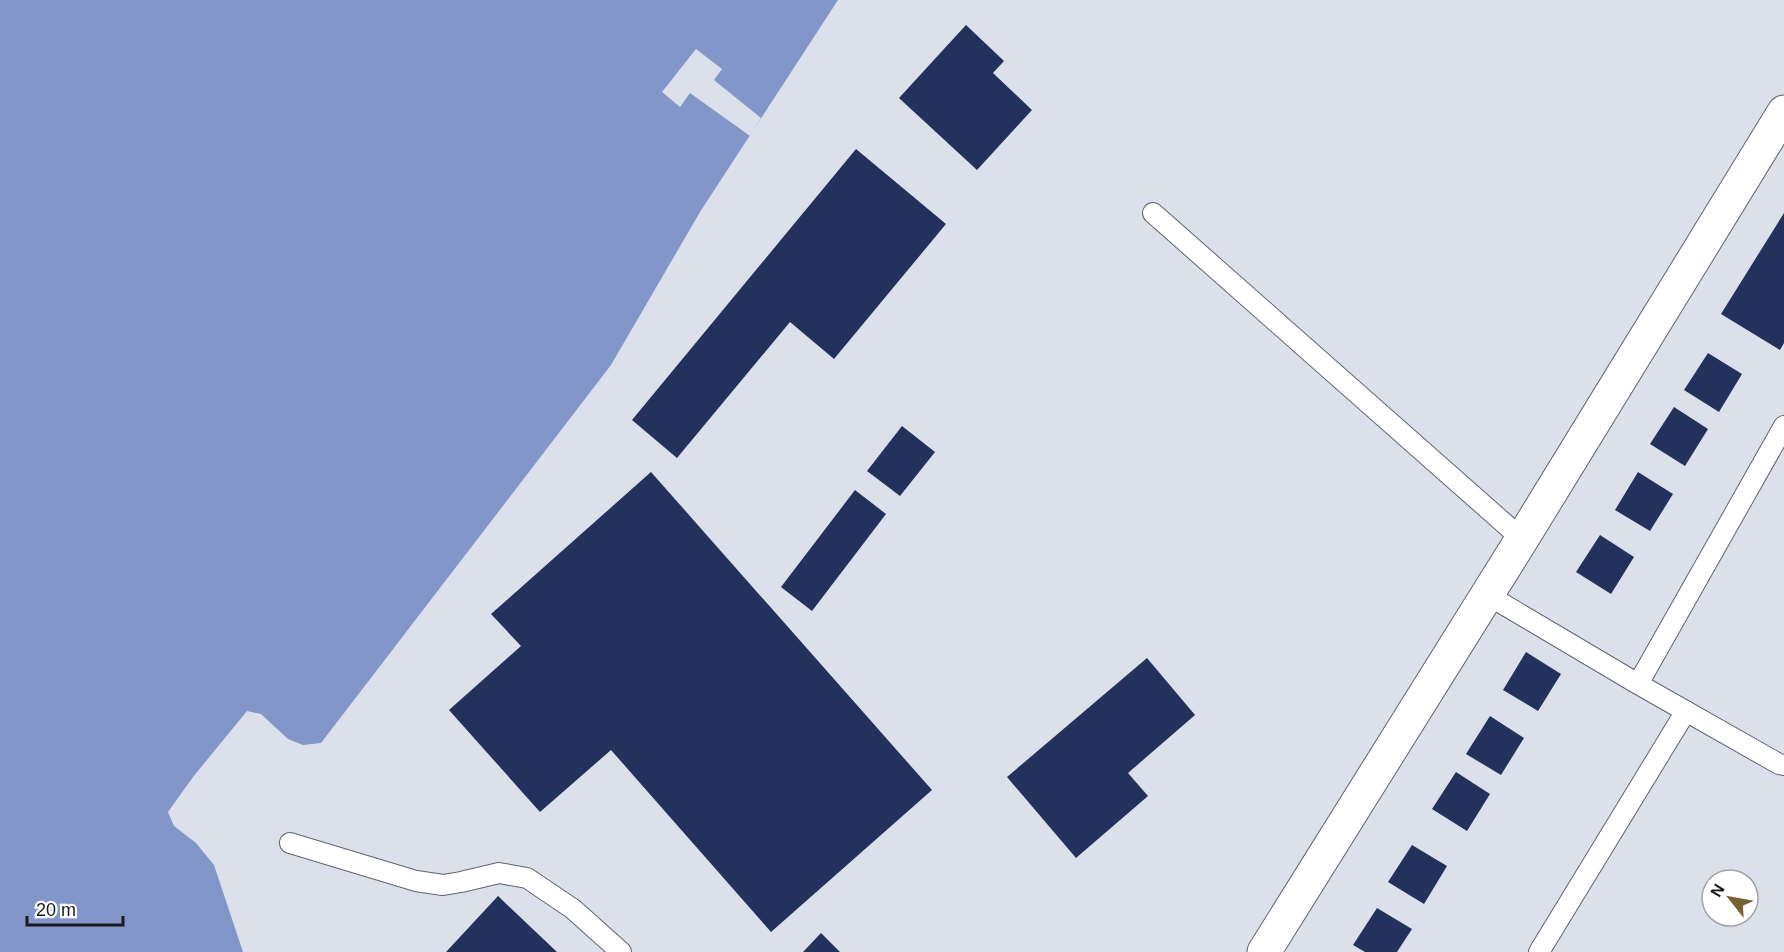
<svg xmlns="http://www.w3.org/2000/svg" width="1784" height="952" font-family="Arial,sans-serif">
  <style>
    .water { fill: #8296ca }
    .pier { fill: #dce0eb }
    .building { fill: #23325d }
    .lines { fill: none; stroke-linecap: round; stroke-linejoin: round }
    .service-casing { stroke: #60646d; stroke-width: 22 }
    .tertiary-casing { stroke: #60646d; stroke-width: 35 }
    .service { stroke: #fff; stroke-width: 20 }
    .tertiary { stroke: #fff; stroke-width: 33 }
  </style>
  <rect width="100%" height="100%" fill="#dce0eb"/>
  <path class="water" d="M0,0h838l-138,212 -89,153 -290,378 -18,2 -15,-6 -27,-25 -14,-3 -54,66 -25,35 6,14 22,17 18,22 29,87h-243z"/>
  <path class="pier" d="M696,49l26,20 -8,11 47,38 -11,18 -60,-43 -10,14 -18,-15z"/>
  <path class="building" d="M966,25l38,36 -11,12 39,37 -55,60 -78,-72z
    M856,149l90,75 -112,135 -44,-37 -113,136 -45,-38z
    M1784,213v130l-4,7 -59,-36z
    M1708,353l34,21 -23,38 -35,-22z
    M1674,407l34,22 -23,37 -35,-22z
    M902,426l33,26 -35,44 -33,-25z
    M651,472l281,318 -161,142 -160,-182 -71,62 -91,-102 72,-64 -30,-32z
    M1638,472l35,22 -23,37 -35,-21z
    M855,490l31,24 -74,97 -31,-24z
    M1600,535l34,22 -23,37 -35,-22z
    M1526,652l35,22 -23,37 -35,-21z
    M1147,658l48,57 -67,58 20,23 -72,62 -69,-81z
    M1490,716l34,22 -23,37 -35,-21z
    M1456,772l34,22 -23,37 -35,-22z
    M1412,845l35,21 -23,38 -36,-22z
    M498,896l59,56h-111z
    M1377,908l35,21 -15,23h-32l-12,-7z
    M821,933l19,19h-37z"/>
  <g class="lines">
    <defs>
      <path id="service" d="M1153,213l369,326
        M1486,594l152,90 141,80 5,1
        M1638,684l146,-258
        M290,843l126,38 27,4 18,-3 38,-9 28,5 46,31 48,43
        M1539,952l147,-241"/>
      <path id="tertiary" d="M1264,952l258,-413 262,-427"/>
    </defs>
    <use href="#service" class="service-casing"/>
    <use href="#tertiary" class="tertiary-casing"/>
    <use href="#service" class="service"/>
    <use href="#tertiary" class="tertiary"/>
  </g>
  <g transform="translate(1730 898) rotate(301)"><circle r="28" fill="#ffffff" stroke="#a3a3a5" stroke-width="1.5"/>
  <path d="M0-4.5L10 22L0 15L-10 22Z" fill="#756230"/>
  <text y="-9" font-size="16" font-weight="bold" text-anchor="middle" fill="#181a1d">N</text>
  </g>
  <path d="M27 916v9h96v-9" fill="none" stroke="#181a1d" stroke-width="3"/>
  <text x="36" y="916" font-size="18" fill="#181a1d" stroke="#ffffff" stroke-width="4.5" paint-order="stroke">20 m</text>
</svg>
